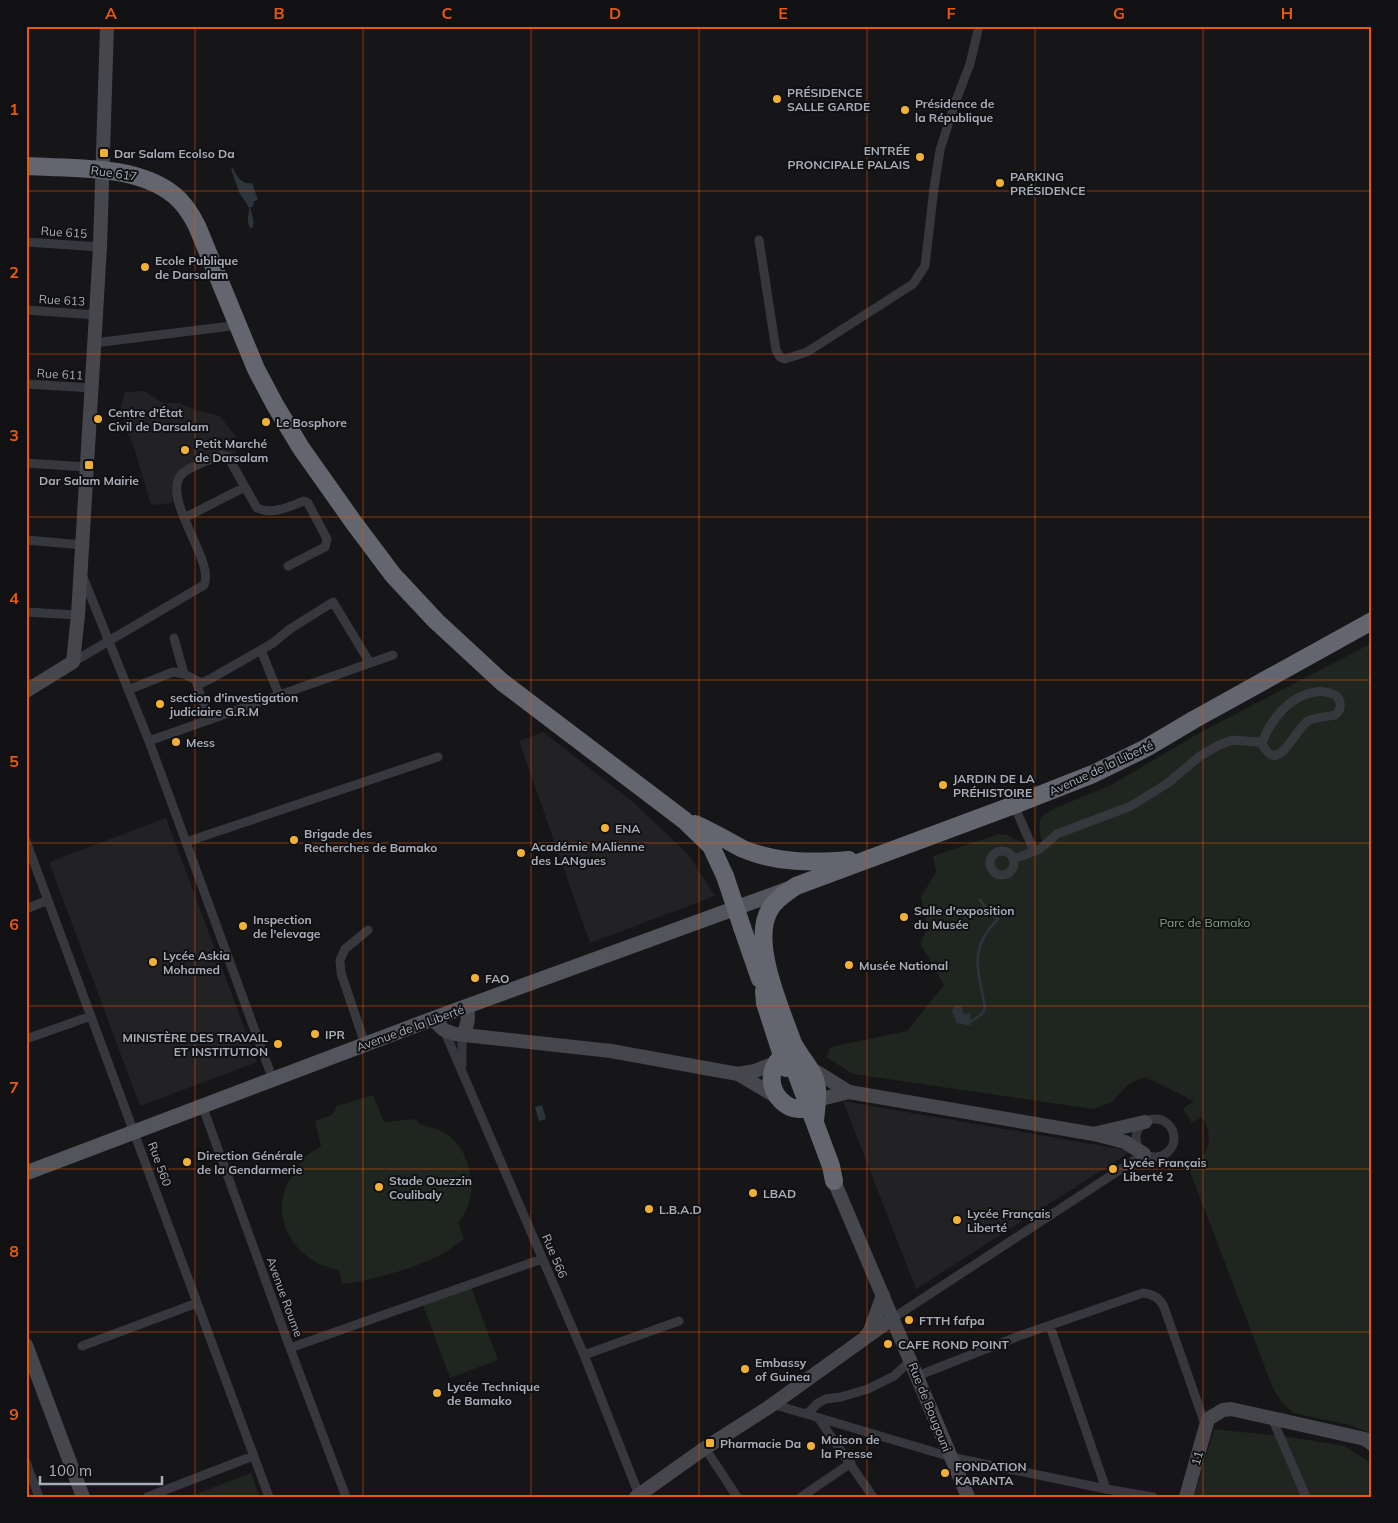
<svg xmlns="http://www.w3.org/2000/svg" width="1398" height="1523" font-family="Mulish,sans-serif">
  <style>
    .built { fill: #222225 }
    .green { fill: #1e261f }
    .water { fill: #2c353c }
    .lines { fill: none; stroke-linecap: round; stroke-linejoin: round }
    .stream { stroke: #2c353c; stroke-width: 2.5 }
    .street { stroke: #37383d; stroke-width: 9 }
    .secondary { stroke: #45474d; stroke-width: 14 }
    .primary { stroke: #53555c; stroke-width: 15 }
    .highway { stroke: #63666e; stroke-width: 18 }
    .highway-bridge { stroke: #63666e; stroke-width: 18 }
    .grid { fill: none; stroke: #e8590c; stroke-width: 1; stroke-opacity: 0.55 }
    .poi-dot { fill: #f2b134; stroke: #111113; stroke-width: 2 }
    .labels { text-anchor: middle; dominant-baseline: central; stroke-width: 4; stroke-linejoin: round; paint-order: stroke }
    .poi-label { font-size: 12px; font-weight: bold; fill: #a8adb8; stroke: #111113; text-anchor: start }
    .street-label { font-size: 12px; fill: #a8adb8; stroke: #111113 }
    .park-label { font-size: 12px; fill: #7fa381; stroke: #111113 }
    .neatline { fill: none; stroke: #e8590c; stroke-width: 2 }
    .grid-label { font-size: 16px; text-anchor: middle; font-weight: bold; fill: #e8590c }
  </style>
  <rect width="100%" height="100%" fill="#161618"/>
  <path class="built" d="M144,391l19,12h16l17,7 24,6 16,21v18l-23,-1 -38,22 -3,27 -21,2 -17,-58 -7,-15 -6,-26 4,-14z
    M543,732l90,70 55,52 27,42 -125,47 -71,-202z
    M166,818l91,244 -117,44 -91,-244z
    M843,1101l289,50 -216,138z"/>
  <path class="green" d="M1372,643v791l-22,-9 -57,-12 -11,-10 -9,-15 -84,-219c20,-14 26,-30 13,-52l-10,6 -9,-14 11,-8 -49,-24 -16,7 -17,18 -19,7 -240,-35 -27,-17 5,-10 76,-16 37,-46 -24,-42 6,-12 1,-5 -6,-29 15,-25 -3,-16 66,-22 8,1 24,12 11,-4 -3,-16 1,-7 2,-4 9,-6 60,-25 90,-53z
    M373,1095l11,27 32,-3 3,5c12,3 26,7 35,16 15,14 22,48 14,66 -2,6 -6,12 -10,17l6,16c-9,6 -18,13 -27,18 -30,13 -62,23 -95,27l-3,-14c-40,-6 -71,-48 -51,-88 2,-3 5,-6 7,-9 3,-6 6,-11 10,-16 5,-4 11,-7 16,-11l-6,-25 17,-6 5,-9z
    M471,1287l27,73 -48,18 -27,-73z
    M1214,1429l75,8 56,9 27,18v33h-178z
    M251,1473l9,24h-72z"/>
  <path class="water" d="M233,168c4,9 9,17 19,15l6,17 -4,1 -1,6h-3c2,7 4,13 3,20l-3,1c-5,-11 0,-13 -1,-19 -1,-6 -8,-12 -10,-17 -3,-8 -5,-16 -8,-23z
    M955,1005l7,2 1,6 4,1 3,-2 1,14 -14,-3 -5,-12z
    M542,1105l4,14 -7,2 -4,-14z"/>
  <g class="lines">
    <path class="stream" d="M970,1022l12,-8 3,-6c-6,-38 -18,-58 13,-89l-7,-4 -11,-15"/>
    <path class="street" d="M759,240l17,110 4,7 5,2 22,-7 106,-68 12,-18 9,-78 6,-38 15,-47 15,-39 9,-38
      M26,242l74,5
      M26,310l70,5
      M94,343l145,-18
      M26,384l66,4
      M26,463l61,4
      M184,518l61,-31
      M26,540l57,5
      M83,577l66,164 124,339
      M26,612l52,3
      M174,638l10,36
      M261,650l18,45
      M73,662l131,-77c12,-24 -46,-89 -21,-112 10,-8 27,-13 39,-18l6,2 29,51c15,7 32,-1 47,-7l4,2 19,36 -2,8 -37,19
      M196,681l12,39
      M128,690l45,-18 11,2 18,9 10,-5 61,-35 17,-14 43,-27 37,61
      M149,741l244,-86
      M1014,805l20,46
      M26,841l243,656
      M186,842l252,-85
      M990 863a12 12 0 1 1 24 0a12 12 0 1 1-24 0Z
      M1014,859l26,-10 17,-15 74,-28 37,-23 32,-27 19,-11 13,-5 25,2 6,-1c8,-22 27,-45 52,-49 5,-1 15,0 20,3 7,5 7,15 0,20 -8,2 -20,2 -27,6 -13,7 -31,59 -47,20
      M26,909l22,-9
      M444,1030l140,325 55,140
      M26,1039l65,-23
      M365,1044l-24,-71 -1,-13 5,-11 23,-19
      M462,1065v-25l1,-6
      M202,1105l88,243 56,149
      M1136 1138a19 19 0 1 1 38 0a19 19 0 1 1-38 0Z
      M893,1318l251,-164
      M1050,1326l56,163
      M82,1346l115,-43
      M290,1348l252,-89
      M584,1355l95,-34
      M917,1376l102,-40 124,-43c10,1 17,5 21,14l42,120
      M771,1406h8l172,51 155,32 47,8
      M807,1414l11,-11 8,-4 15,-2 27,-8 26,-13 17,-16
      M1272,1418l34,79
      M819,1419l54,78
      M705,1448l32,49
      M26,1462l13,35
      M147,1497l106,-41
      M801,1497l50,-34"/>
    <path class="secondary" d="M26,691l47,-29 5,-47 22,-368 7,-221
      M432,1019l12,11 11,4 156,17 127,23 39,23
      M463,1034c5,-10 6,-16 4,-27
      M807,1066l42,26
      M738,1074l17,-3 20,-8
      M817,1100l32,-8 245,42 31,8 19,12
      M1097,1133l48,-11
      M834,1181l134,316
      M866,1336l4,-5 13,-36
      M26,1345l57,152
      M636,1497l69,-49 64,-41 124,-89
      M1186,1497l22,-78 15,-9 8,-1 134,30 7,5"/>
    <path class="primary" d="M26,1173l406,-154 356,-130"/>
    <path class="highway" d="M26,166c47,3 110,-2 148,29 10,8 17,19 23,31l59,143 19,36 26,43 53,75 39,52 43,46 66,61 182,138 27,26 14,30
      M695,824c17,7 32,17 48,25 34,14 70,14 106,11
      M742,927l18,52
      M764,991l1,12 21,65
      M788,1051l43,115 3,15
      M782,1056c-31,32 16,71 34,44
      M815,1121c1,-14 5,-30 -1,-44 -5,-12 -15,-22 -21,-34 -12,-34 -43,-101 -23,-134 6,-10 16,-16 26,-23l218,-81 79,-31 53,-26 49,-29 177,-98"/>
    <path class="highway-bridge" d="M725,876l17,51"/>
  </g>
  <path class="grid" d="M195,26v1471M363,26v1471M531,26v1471M699,26v1471M867,26v1471M1035,26v1471M1203,26v1471M26,191h1346M26,354h1346M26,517h1346M26,680h1346M26,843h1346M26,1006h1346M26,1169h1346M26,1332h1346"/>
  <g class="poi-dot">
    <circle cx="777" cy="99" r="5"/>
    <circle cx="905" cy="110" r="5"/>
    <rect x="99" y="148" width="10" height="10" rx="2.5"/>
    <circle cx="920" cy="157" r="5"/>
    <circle cx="1000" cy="183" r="5"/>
    <circle cx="145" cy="267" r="5"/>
    <circle cx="98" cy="419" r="5"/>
    <circle cx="266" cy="422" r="5"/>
    <circle cx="185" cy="450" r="5"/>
    <rect x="84" y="460" width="10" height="10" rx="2.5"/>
    <circle cx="160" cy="704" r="5"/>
    <circle cx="176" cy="742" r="5"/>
    <circle cx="943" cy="785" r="5"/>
    <circle cx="605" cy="828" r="5"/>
    <circle cx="294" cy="840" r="5"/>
    <circle cx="521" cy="853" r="5"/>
    <circle cx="904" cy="917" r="5"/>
    <circle cx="243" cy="926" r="5"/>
    <circle cx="153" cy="962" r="5"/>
    <circle cx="849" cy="965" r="5"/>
    <circle cx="475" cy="978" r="5"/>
    <circle cx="315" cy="1034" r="5"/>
    <circle cx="278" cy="1044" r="5"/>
    <circle cx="187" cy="1162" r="5"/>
    <circle cx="1113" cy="1169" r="5"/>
    <circle cx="379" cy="1187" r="5"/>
    <circle cx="753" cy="1193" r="5"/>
    <circle cx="649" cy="1209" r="5"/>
    <circle cx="957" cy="1220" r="5"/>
    <circle cx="909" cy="1320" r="5"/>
    <circle cx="888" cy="1344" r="5"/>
    <circle cx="745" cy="1369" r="5"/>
    <circle cx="437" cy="1393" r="5"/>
    <rect x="705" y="1438" width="10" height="10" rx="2.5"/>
    <circle cx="811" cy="1446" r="5"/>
    <circle cx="945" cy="1473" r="5"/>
  </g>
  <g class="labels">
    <g class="poi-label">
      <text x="787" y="92">PRÉSIDENCE<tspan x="787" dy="14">SALLE GARDE</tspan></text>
      <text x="915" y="103">Présidence de<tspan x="915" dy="14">la République</tspan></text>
      <text x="910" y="150" text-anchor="end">ENTRÉE<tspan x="910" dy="14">PRONCIPALE PALAIS</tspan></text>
      <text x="114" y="153">Dar Salam Ecolso Da</text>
      <text x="1010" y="176">PARKING<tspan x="1010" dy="14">PRÉSIDENCE</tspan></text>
      <text x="155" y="260">Ecole Publique<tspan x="155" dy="14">de Darsalam</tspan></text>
      <text x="108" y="412">Centre d'État<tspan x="108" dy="14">Civil de Darsalam</tspan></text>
      <text x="276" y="422">Le Bosphore</text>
      <text x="195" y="443">Petit Marché<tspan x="195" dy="14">de Darsalam</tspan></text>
      <text x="89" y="480" text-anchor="middle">Dar Salam Mairie</text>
      <text x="170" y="697">section d'investigation<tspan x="170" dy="14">judiciaire G.R.M</tspan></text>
      <text x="186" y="742">Mess</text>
      <text x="953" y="778">JARDIN DE LA<tspan x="953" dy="14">PRÉHISTOIRE</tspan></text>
      <text x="615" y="828">ENA</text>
      <text x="304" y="833">Brigade des<tspan x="304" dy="14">Recherches de Bamako</tspan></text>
      <text x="531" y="846">Académie MAlienne<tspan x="531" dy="14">des LANgues</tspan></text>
      <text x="914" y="910">Salle d'exposition<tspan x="914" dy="14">du Musée</tspan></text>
      <text x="253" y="919">Inspection<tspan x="253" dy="14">de l'elevage</tspan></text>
      <text x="163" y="955">Lycée Askia<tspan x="163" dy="14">Mohamed</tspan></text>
      <text x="859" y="965">Musée National</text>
      <text x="485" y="978">FAO</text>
      <text x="325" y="1034">IPR</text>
      <text x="268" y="1037" text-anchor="end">MINISTÈRE DES TRAVAIL<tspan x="268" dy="14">ET INSTITUTION</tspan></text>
      <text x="197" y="1155">Direction Générale<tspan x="197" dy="14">de la Gendarmerie</tspan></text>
      <text x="1123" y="1162">Lycée Français<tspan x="1123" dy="14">Liberté 2</tspan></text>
      <text x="389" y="1180">Stade Ouezzin<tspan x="389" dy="14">Coulibaly</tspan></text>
      <text x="763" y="1193">LBAD</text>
      <text x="659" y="1209">L.B.A.D</text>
      <text x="967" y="1213">Lycée Français<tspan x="967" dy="14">Liberté</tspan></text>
      <text x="919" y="1320">FTTH fafpa</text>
      <text x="898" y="1344">CAFE ROND POINT</text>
      <text x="755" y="1362">Embassy<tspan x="755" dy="14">of Guinea</tspan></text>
      <text x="447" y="1386">Lycée Technique<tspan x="447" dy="14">de Bamako</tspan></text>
      <text x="821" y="1439">Maison de<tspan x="821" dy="14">la Presse</tspan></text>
      <text x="720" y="1443">Pharmacie Da</text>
      <text x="955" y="1466">FONDATION<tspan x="955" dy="14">KARANTA</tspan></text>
    </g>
    <g class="street-label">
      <text transform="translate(114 173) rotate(8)">Rue 617</text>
      <text transform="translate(64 232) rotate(4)">Rue 615</text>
      <text transform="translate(62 300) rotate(3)">Rue 613</text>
      <text transform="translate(60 374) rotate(3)">Rue 611</text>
      <text transform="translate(1101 768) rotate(-25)">Avenue de la Liberté</text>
      <text transform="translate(410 1028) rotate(-20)">Avenue de la Liberté</text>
      <text transform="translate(160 1164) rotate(70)">Rue 560</text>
      <text transform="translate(555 1256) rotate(67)">Rue 566</text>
      <text transform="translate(285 1297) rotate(70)">Avenue Roume</text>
      <text transform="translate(930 1407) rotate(68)">Rue de Bougouni</text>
      <text transform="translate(1197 1458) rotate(-74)">11</text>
    </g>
    <g class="park-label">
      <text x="1205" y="922">Parc de Bamako</text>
    </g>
  </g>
  <rect width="1398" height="1523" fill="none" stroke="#111113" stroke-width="55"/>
  <path d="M40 1476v8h122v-8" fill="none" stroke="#a8adb8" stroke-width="2.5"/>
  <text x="48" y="1476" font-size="15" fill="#a8adb8" stroke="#111113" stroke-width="4" paint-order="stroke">100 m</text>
  <rect x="28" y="28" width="1342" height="1468" class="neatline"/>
  <g class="grid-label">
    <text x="111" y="19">A</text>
    <text x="279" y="19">B</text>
    <text x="447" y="19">C</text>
    <text x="615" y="19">D</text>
    <text x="783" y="19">E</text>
    <text x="951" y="19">F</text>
    <text x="1119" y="19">G</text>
    <text x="1287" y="19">H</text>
    <text x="14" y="115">1</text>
    <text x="14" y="278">2</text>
    <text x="14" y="441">3</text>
    <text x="14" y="604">4</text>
    <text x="14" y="767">5</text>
    <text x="14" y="930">6</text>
    <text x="14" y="1093">7</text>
    <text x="14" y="1257">8</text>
    <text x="14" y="1420">9</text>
  </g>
</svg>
